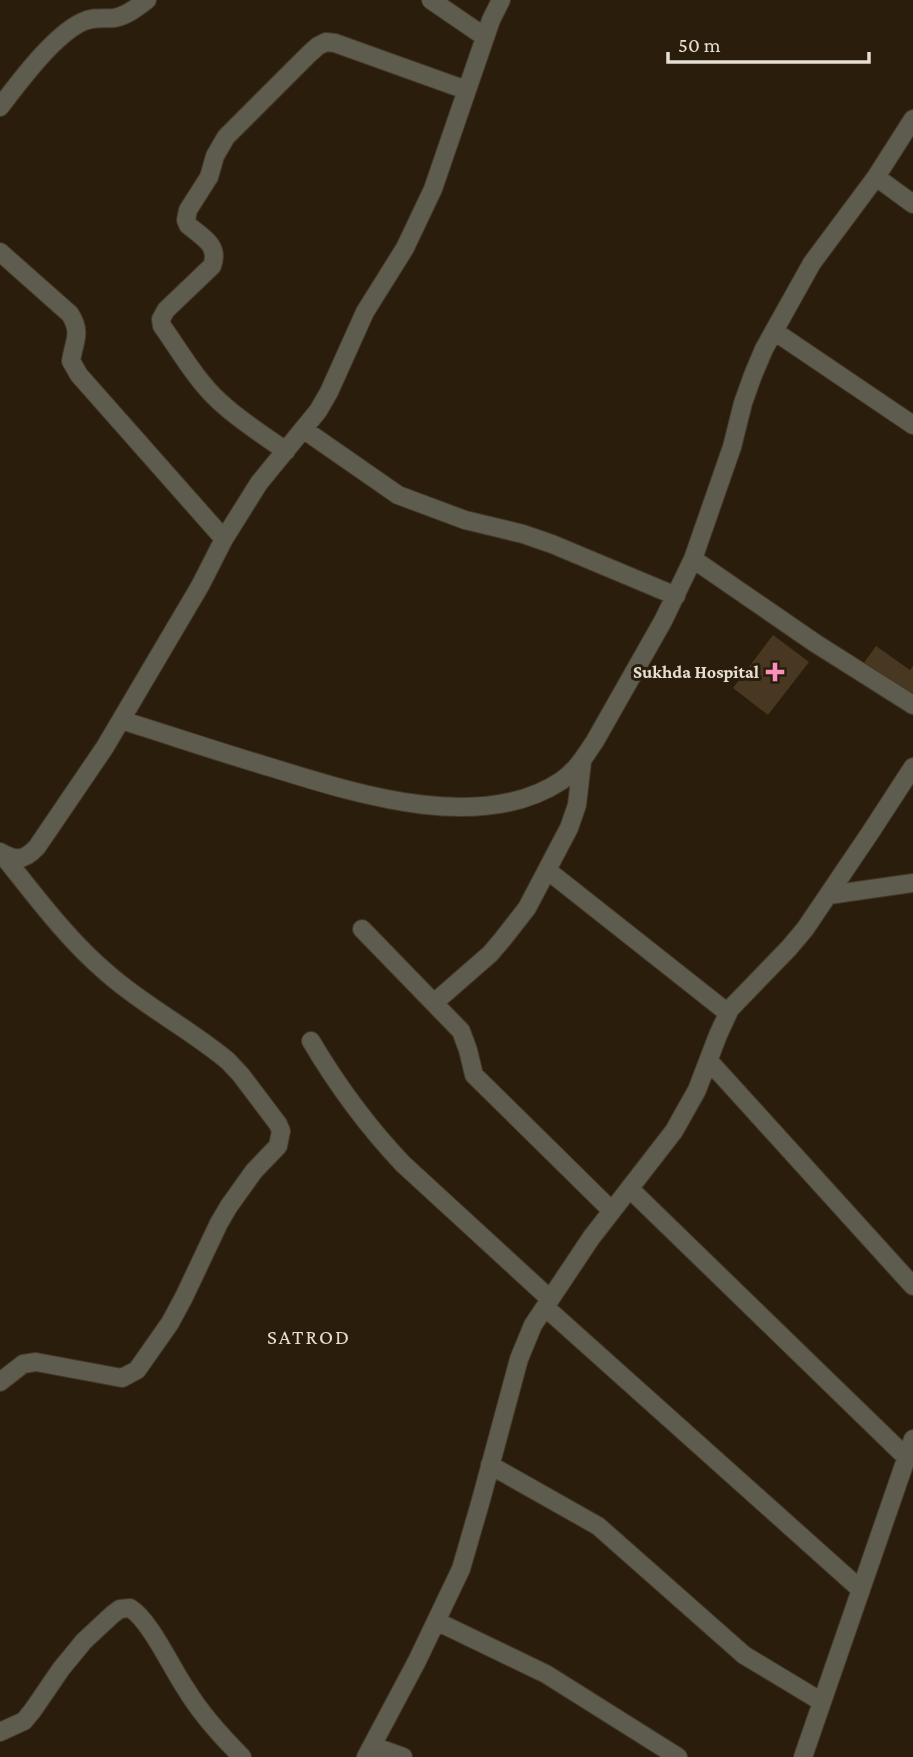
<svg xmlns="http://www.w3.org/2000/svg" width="913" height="1757" font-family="'Crimson Pro',serif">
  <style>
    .building { fill: #483821 }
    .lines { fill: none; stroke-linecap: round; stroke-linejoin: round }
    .street-casing { stroke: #443827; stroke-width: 20 }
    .street { stroke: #5e5b4f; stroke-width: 18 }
    .poi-dot { fill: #fe8ebc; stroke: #2a1d0b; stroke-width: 2.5 }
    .labels { text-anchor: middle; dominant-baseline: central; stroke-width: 6; stroke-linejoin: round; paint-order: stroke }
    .poi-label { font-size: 18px; font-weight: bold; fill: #e6ded2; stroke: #2a1d0b; text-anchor: end }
    .quarter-label { font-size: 21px; letter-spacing: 2px; fill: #e6ded2; stroke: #2a1d0b }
  </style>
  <rect width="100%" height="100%" fill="#2a1d0b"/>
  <path class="building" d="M773,635l36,27 -41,53 -35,-27z
    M876,646l34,24 3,-4v32l-50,-34z"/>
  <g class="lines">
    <defs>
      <path id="street" d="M431,0l54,37
        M0,107c20,-26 53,-71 82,-85 13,-6 20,-3 32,-4 13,-2 23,-11 33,-18
        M876,177l37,27
        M0,252l70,62c12,19 4,27 1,47l8,14 145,164
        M774,331l139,94
        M303,429l95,66 67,25 58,14 29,10 124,52
        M286,451c-23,-16 -47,-31 -67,-50 -23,-21 -39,-50 -57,-75l-1,-7 5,-9 46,-44c8,-21 -10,-29 -24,-41l-2,-5 2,-10 21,-33 6,-21 11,-19 83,-83 9,-8 8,-4 9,1 131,47
        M693,559l122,84 98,62
        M121,720c51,16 101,33 152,48 84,26 208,66 288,13 15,-10 24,-25 34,-40l68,-120 30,-62 39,-112 11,-44 10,-28 11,-26 48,-86 64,-86 37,-58
        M0,852c16,9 24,9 37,-5l68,-100 95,-161 24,-47 35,-56 59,-72 11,-19 36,-80 40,-64 28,-59 58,-169 10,-20
        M547,870l181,143
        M829,895l84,-12
        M362,929l99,102 7,19 6,25 138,136
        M435,1002l55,-48 12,-14 25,-32 42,-80 8,-23 5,-43
        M311,1041c26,44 57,86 92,123l147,135
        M709,1061l204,225
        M630,1189l276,268
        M545,1307l315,282
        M0,1382l23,-18 13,-2 86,16 15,-8 33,-47 14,-26 35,-74 10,-17 25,-35 24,-25 3,-15 -3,-7 -37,-49 -13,-14c-38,-32 -84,-55 -121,-88 -41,-35 -73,-79 -106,-120
        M490,1465l108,61 146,129 78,47
        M436,1621l110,53 132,83
        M0,1732l24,-11 9,-11 28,-41 23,-28 29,-27 7,-5 10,-1c20,12 42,61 56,81 15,25 36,48 56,68
        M373,1746l30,11
        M366,1757l51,-96 44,-92 20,-69 38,-141 14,-34 58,-87 83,-107 23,-41 21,-55 12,-26 59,-61 16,-19 65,-96 43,-66
        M803,1757l110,-318"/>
    </defs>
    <use href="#street" class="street-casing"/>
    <use href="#street" class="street"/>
  </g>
  <path class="poi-dot" d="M771.5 661.5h7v7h7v7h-7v7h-7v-7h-7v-7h7z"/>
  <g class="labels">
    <g class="poi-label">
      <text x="759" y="672">Sukhda Hospital</text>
    </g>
    <g class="quarter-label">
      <text x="309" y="1337">SATROD</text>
    </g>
  </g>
  <path d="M668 52v10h201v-10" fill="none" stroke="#e6ded2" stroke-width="3.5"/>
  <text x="678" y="52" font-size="21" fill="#e6ded2" stroke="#2a1d0b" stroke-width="5" paint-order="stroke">50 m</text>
</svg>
